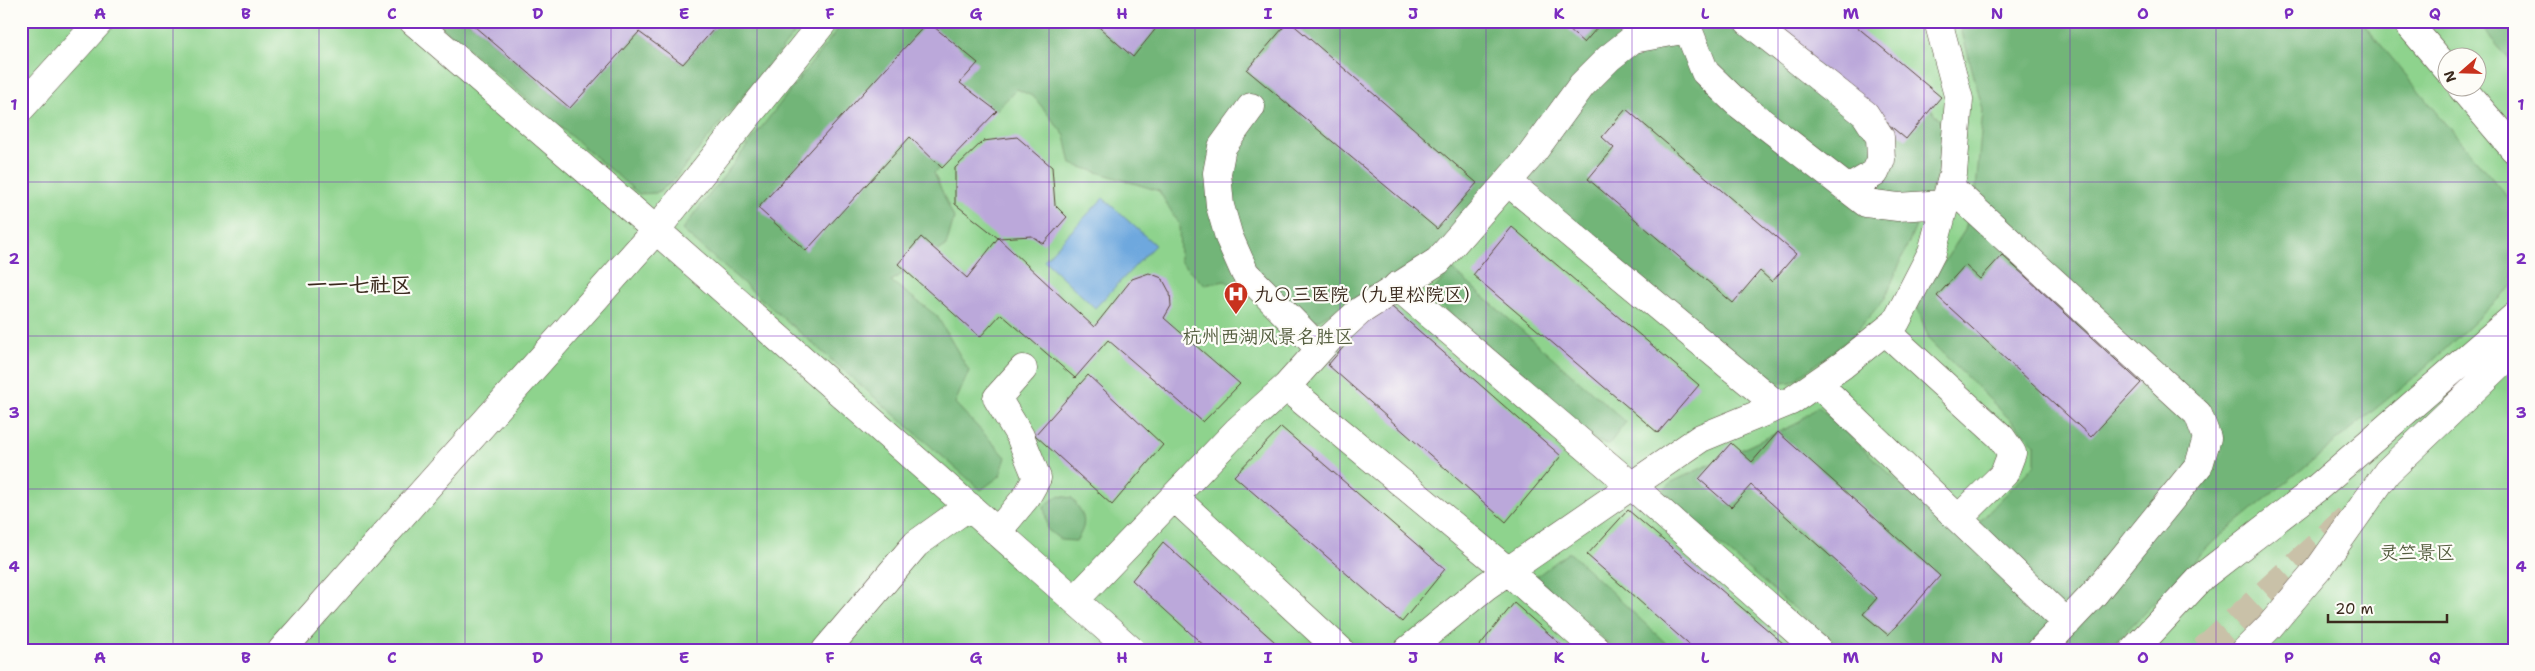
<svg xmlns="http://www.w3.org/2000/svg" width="2535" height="671" font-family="'Shantell Sans','LXGW WenKai TC',sans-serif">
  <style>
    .green { fill: #8ed38d; stroke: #647e56; fill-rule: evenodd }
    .forest { fill: #72b578; stroke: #56704b }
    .water { fill: #6ea8de; stroke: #54697e }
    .building { fill: #bba8da }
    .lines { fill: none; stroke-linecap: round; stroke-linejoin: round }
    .major-tunnel { stroke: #c9c1a8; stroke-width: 28; stroke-dasharray: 28 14; stroke-linecap: butt }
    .minor-casing { stroke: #564638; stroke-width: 29 }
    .major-casing { stroke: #564638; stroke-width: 29 }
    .minor { stroke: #fff; stroke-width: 28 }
    .major { stroke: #fff; stroke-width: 28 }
    .grid { fill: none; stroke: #7b2cbf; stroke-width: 1; stroke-opacity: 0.55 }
    .labels { text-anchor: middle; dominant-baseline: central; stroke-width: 4.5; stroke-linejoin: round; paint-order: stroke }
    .poi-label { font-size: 19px; fill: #3b2a1e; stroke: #fdfcf7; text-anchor: start }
    .park-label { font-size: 19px; fill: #545d3f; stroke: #fdfcf7 }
    .quarter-label { font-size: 21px; font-weight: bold; fill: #3b2a1e; stroke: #fdfcf7 }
    .neatline { fill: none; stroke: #7b2cbf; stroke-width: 2 }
    .grid-label { font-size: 16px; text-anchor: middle; font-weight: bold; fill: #7b2cbf }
  </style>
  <rect width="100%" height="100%" fill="#fdfcf7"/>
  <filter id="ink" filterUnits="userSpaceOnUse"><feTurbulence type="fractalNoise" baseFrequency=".02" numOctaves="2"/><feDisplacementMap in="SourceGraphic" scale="10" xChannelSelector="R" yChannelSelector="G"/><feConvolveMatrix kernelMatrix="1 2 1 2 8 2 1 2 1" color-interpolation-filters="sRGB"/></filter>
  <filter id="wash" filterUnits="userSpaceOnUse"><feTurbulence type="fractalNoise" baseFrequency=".0096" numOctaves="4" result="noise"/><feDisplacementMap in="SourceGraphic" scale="20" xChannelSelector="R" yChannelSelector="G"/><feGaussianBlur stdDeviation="1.12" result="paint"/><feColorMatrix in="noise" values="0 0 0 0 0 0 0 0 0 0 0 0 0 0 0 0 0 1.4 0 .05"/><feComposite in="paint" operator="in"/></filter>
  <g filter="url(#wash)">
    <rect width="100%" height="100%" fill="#ece7cb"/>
    <path class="green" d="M21,21h2493v629h-2493zM2448,58h30v30h-30z"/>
    <path class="forest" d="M435,21h33l101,87 70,-76 44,32 38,-43h84l-134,162 -15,10 -17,1z
      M844,21h984l96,77 23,34 -10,45 -52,121 -34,40 -59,44 -23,2 -247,-199 -94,70 -110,65 -30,9 -41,-38 -22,-10 -21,4 -24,-24 -1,-37 -20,-33 -88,-27 -6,-28 -31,-39 -17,-8 -83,84 20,45 -8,28 -55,35 46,35 32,55 -14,32 51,54 -6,19 -19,14 -299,-260z
      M1959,21h402l153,184v79l-91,86 -209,171 -106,109h-279l6,-7 -175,-149 12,-12 124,-58 22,-18 143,135 74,-77v-20l-105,-103 -14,-36 49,-75 11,-40 7,-80z
      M2476,21h38v44z
      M1452,269l174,153 -17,22 -13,-3 -167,-146z
      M1058,496l14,2c12,17 17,24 4,43l-15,-1 -13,-10 -4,-24z
      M1569,552l104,98h-57l-80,-73z"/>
    <path class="water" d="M1103,198l52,47 -60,63 -51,-48z"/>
    <g id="blocks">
      <path class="building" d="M468,21h253l-38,43 -44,-32 -69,76z
        M1092,21h70l-29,36z
        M1289,21l188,162 -40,46 -190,-159z
        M1559,21h44l-19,22z
        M1764,21h86l91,76 -35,42z
        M928,22l50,41 -18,20 37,28 -55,57 -32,-31 -104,114 -48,-43z
        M1626,109l170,145 -24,28 -12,-11 -27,32 -145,-124 26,-31 -12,-11z
        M1017,137l35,30 3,38 12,12 -24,27 -11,-8 -34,2 -43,-34v-36l28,-27z
        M1512,227l187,158 -41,48 -185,-158z
        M921,237l46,41 31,-40 96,89 38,-48 17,-6 13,5 8,15 1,13 -7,12 76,66 -37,38 -95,-82 -33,38 -74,-64 -21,23 -82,-73z
        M2002,255l139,128 -50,54 -154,-141 28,-31 15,14z
        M1384,300l177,156 -55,66 -178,-157z
        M1088,375l75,70 -51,60 -77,-70z
        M1281,427l164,142 -43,53 -168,-146z
        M1778,432l162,144 -52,59 -25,-21 14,-16 -126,-113 -20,22 -32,-28 32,-36 21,19z
        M1628,510l163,140h-96l-108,-95z
        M1163,542l121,108h-75l-77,-70z
        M1514,603l53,47h-91z"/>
    </g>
  </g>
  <g filter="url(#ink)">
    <use href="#blocks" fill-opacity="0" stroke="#564638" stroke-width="1"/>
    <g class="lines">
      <path class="major-tunnel" d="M2204,650l143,-131"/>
      <defs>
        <path id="minor" d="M413,21l243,209 475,420
          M1748,21l117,93 15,23 1,23 -6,13 -27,16
          M1251,107l-29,40 -5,26 3,33 9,31 16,36 75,76
          M21,108l79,-87
          M1508,182l270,224
          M1950,187l248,227 9,24 -8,27 -105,129 -53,56
          M1397,286l235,200 186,164
          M1885,331l116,106 11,16 -8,21 -45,44
          M1817,383l250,240
          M1286,387l222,184 89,79
          M1174,497l166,153
          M998,531l29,-35 10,-18 -17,-42 -23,-38 26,-29
          M1075,600l162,-169 49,-44 44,-49 30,-27 78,-50 93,-106 51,-70 27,-27 24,-19 55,-10 17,43 31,30 130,101 32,4 47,-3
          M282,650l374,-420 168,-209
          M826,650l90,-106 53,-38
          M1408,650l78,-64 215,-148 90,-37 52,-36 53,-43 36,-70 21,-78 6,-75 -21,-78
          M2134,650l69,-74 114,-88 197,-171
          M2246,650l24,-24 50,-59 67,-95 127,-121"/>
        <path id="major" d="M2406,21l42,49
          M2462,88l52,61"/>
      </defs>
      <use href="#minor" class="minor-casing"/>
      <use href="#major" class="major-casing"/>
      <use href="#minor" class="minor"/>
      <use href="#major" class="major"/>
    </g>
  </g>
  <path class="grid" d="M173,21v629M319,21v629M465,21v629M611,21v629M757,21v629M903,21v629M1049,21v629M1195,21v629M1340,21v629M1486,21v629M1632,21v629M1778,21v629M1924,21v629M2070,21v629M2216,21v629M2362,21v629M21,182h2493M21,336h2493M21,489h2493"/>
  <defs>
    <symbol id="hospital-pin" viewBox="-11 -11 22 30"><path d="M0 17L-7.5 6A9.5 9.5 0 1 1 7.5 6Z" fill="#c8321e" stroke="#fdfcf7"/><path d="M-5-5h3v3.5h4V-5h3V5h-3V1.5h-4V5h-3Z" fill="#fff"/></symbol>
  </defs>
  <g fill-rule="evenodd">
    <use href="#hospital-pin" x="1222" y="280" width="28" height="38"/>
  </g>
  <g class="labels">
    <g class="poi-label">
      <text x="1254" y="294">九〇三医院（九里松院区）</text>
    </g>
    <g class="park-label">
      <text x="1268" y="336">杭州西湖风景名胜区</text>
      <text x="2417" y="552">灵竺景区</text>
    </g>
    <g class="quarter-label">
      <text x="359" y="285">一一七社区</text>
    </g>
  </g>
  <rect width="2535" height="671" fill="none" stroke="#fdfcf7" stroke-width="55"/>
  <g transform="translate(2462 72) rotate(250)"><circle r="24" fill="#fdfcf7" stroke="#afa8a0"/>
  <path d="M0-4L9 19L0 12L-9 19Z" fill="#c8321e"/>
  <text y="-8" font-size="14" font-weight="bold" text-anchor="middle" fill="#3b2a1e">N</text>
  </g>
  <path d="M2328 614v8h119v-8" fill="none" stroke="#3b2a1e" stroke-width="2.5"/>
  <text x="2335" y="614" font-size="15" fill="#3b2a1e" stroke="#fdfcf7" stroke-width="4" paint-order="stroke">20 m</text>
  <rect x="28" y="28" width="2480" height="616" class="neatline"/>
  <g class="grid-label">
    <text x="100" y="19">A</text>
    <text x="246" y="19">B</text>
    <text x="392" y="19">C</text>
    <text x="538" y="19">D</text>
    <text x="684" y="19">E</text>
    <text x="830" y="19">F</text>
    <text x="976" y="19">G</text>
    <text x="1122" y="19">H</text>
    <text x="1268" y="19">I</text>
    <text x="1413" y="19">J</text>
    <text x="1559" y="19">K</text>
    <text x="1705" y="19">L</text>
    <text x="1851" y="19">M</text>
    <text x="1997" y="19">N</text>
    <text x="2143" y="19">O</text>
    <text x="2289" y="19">P</text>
    <text x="2435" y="19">Q</text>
    <text x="14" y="110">1</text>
    <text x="2521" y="110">1</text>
    <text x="14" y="264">2</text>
    <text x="2521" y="264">2</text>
    <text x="14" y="418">3</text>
    <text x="2521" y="418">3</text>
    <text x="14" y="572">4</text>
    <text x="2521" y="572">4</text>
    <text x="100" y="663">A</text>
    <text x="246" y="663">B</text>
    <text x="392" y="663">C</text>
    <text x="538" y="663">D</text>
    <text x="684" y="663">E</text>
    <text x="830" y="663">F</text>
    <text x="976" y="663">G</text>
    <text x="1122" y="663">H</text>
    <text x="1268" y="663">I</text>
    <text x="1413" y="663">J</text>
    <text x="1559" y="663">K</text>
    <text x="1705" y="663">L</text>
    <text x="1851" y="663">M</text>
    <text x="1997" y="663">N</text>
    <text x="2143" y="663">O</text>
    <text x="2289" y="663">P</text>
    <text x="2435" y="663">Q</text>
  </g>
</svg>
